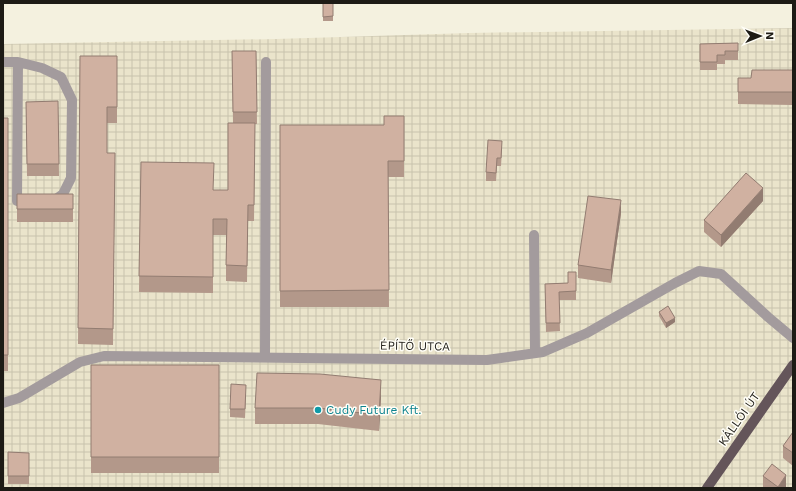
<svg xmlns="http://www.w3.org/2000/svg" width="796" height="491" font-family="'Work Sans',sans-serif">
  <style>
    .industrial { fill: url(#industrial-grid) }
    .lines { fill: none; stroke-linecap: round; stroke-linejoin: round }
    .minor { stroke: #a39b9d; stroke-width: 10 }
    .major { stroke: #64555a; stroke-width: 10 }
    .wall { fill: #b3988a }
    .shaded-wall { fill: #927c71 }
    .building { fill: #d0b1a1; stroke: #927c71 }
    .culture-dot { fill: #0f9aa8; stroke: #fffef7; stroke-width: 1.5 }
    .labels { text-anchor: middle; dominant-baseline: central; stroke-width: 3; stroke-linejoin: round; paint-order: stroke }
    .street-label { font-size: 12px; fill: #1d1b15; stroke: #fffef7 }
    .culture-label { font-size: 12px; fill: #0d838f; stroke: #fffef7; text-anchor: start }
  </style>
  <defs>
    <pattern id="industrial-grid" width="8" height="8" patternUnits="userSpaceOnUse"><rect width="8" height="8" fill="#eae4cb"/><path d="M0 4h8M4 0v8" fill="none" stroke="#c8c3ad"/></pattern>
  </defs>
  <rect width="100%" height="100%" fill="#f4f1df"/>
  <path class="industrial" d="M793,28v460h-790v-444l273,-5 193,-6z"/>
  <g class="lines">
    <path class="minor" d="M3,62h15l24,6 19,9 11,23 -1,78 -8,16 -10,7h-2
      M18,62l-1,139h6
      M534,235l1,118
      M265,357l1,-295
      M3,403l16,-5 61,-36 24,-6 383,4 56,-8 44,-19 88,-50 24,-12 22,3 47,43 25,21"/>
    <path class="major" d="M707,488l86,-123"/>
  </g>
  <path class="wall" d="M323,3h10v18h-10z
    M738,43v17h-13v4h-8v6h-17v-26z
    M232,51h24l1,73h-2l-1,97h-6l-1,61 -21,-1v-46h-13v58l-74,-1 2,-130 73,28h14l5,-67z
    M80,56h37v67h-10v30h8l-2,192 -35,-1z
    M793,70v35l-55,-1v-26h13z
    M58,101l1,75h-32l-1,-74z
    M404,116v61h-16l1,130h-109v-182h104z
    M3,118h5v253h-5z
    M502,149l-1,17h-4l-1,15h-10v-9z
    M17,194h56v28h-56z
    M763,201l-42,46 -17,-15v-12z
    M621,213l-10,70 -33,-5v-13z
    M576,272v28h-17l1,31 -14,1 -1,-48 23,-1z
    M659,312l16,10 -9,6 -7,-12z
    M91,365h128v108h-128z
    M246,394l-1,24 -15,-1v-8z
    M381,396l-2,35 -61,-7h-63v-16z
    M793,432v34l-10,-8v-12z
    M8,452l21,1v31h-21z
    M763,476l23,11v1h-25l2,-1z"/>
  <path class="shaded-wall" d="M763,188v13l-42,46v-12z
    M621,200v13l-10,70v-13z
    M675,318v4l-9,6v-5z
    M381,380v16l-2,35v-16z
    M786,475v13h-8v-1z"/>
  <path class="building" d="M323,3h10v13l-10,1z
    M738,43v8h-13v4h-8v7h-17v-18z
    M232,51h24l1,61h-24z
    M80,56h37v51h-10v46h8l-2,176 -35,-1z
    M752,70h41v22h-55v-14h13z
    M58,101l1,63h-32l-1,-62z
    M384,116h20v45h-16l1,129 -109,1v-166h104z
    M3,118h5v237h-5z
    M228,123h27l-1,82h-6l-1,61 -21,-1 1,-46h-14v58l-74,-1 2,-114 73,1 -1,27h15z
    M488,140l14,1 -1,17h-4l-1,15 -10,-1z
    M746,173l17,15 -42,47 -17,-15z
    M17,194h56v15h-56z
    M588,196l33,4 -10,70 -33,-5z
    M568,272h8v19l-17,1 1,31h-14l-1,-39 23,-1z
    M668,306l7,12 -9,5 -7,-11z
    M91,365h128v92h-128z
    M257,373l63,1 61,6 -2,35 -61,-7h-63z
    M231,384l15,1 -1,24h-15z
    M793,432v21l-10,-7z
    M8,452l21,1v23h-21z
    M772,464l14,11 -8,12 -15,-11z"/>
  <circle class="culture-dot" cx="318" cy="410" r="4"/>
  <g class="labels">
    <g class="street-label">
      <text transform="translate(415 346) rotate(1)">ÉPÍTŐ UTCA</text>
      <text transform="translate(739 419) rotate(-55)">KÁLLÓI ÚT</text>
    </g>
    <g class="culture-label">
      <text x="326" y="410">Cudy Future Kft.</text>
    </g>
  </g>
  <rect width="796" height="491" fill="none" stroke="#1d1b15" stroke-width="8"/>
  <g transform="translate(760 36) rotate(89)" stroke="#fffef7" stroke-width="3" paint-order="stroke">
  <path d="M0-3L7 15L0 10L-7 15Z" fill="#1d1b15"/>
  <text y="-6" font-size="11" font-weight="bold" text-anchor="middle" fill="#1d1b15">N</text>
  </g>
</svg>
